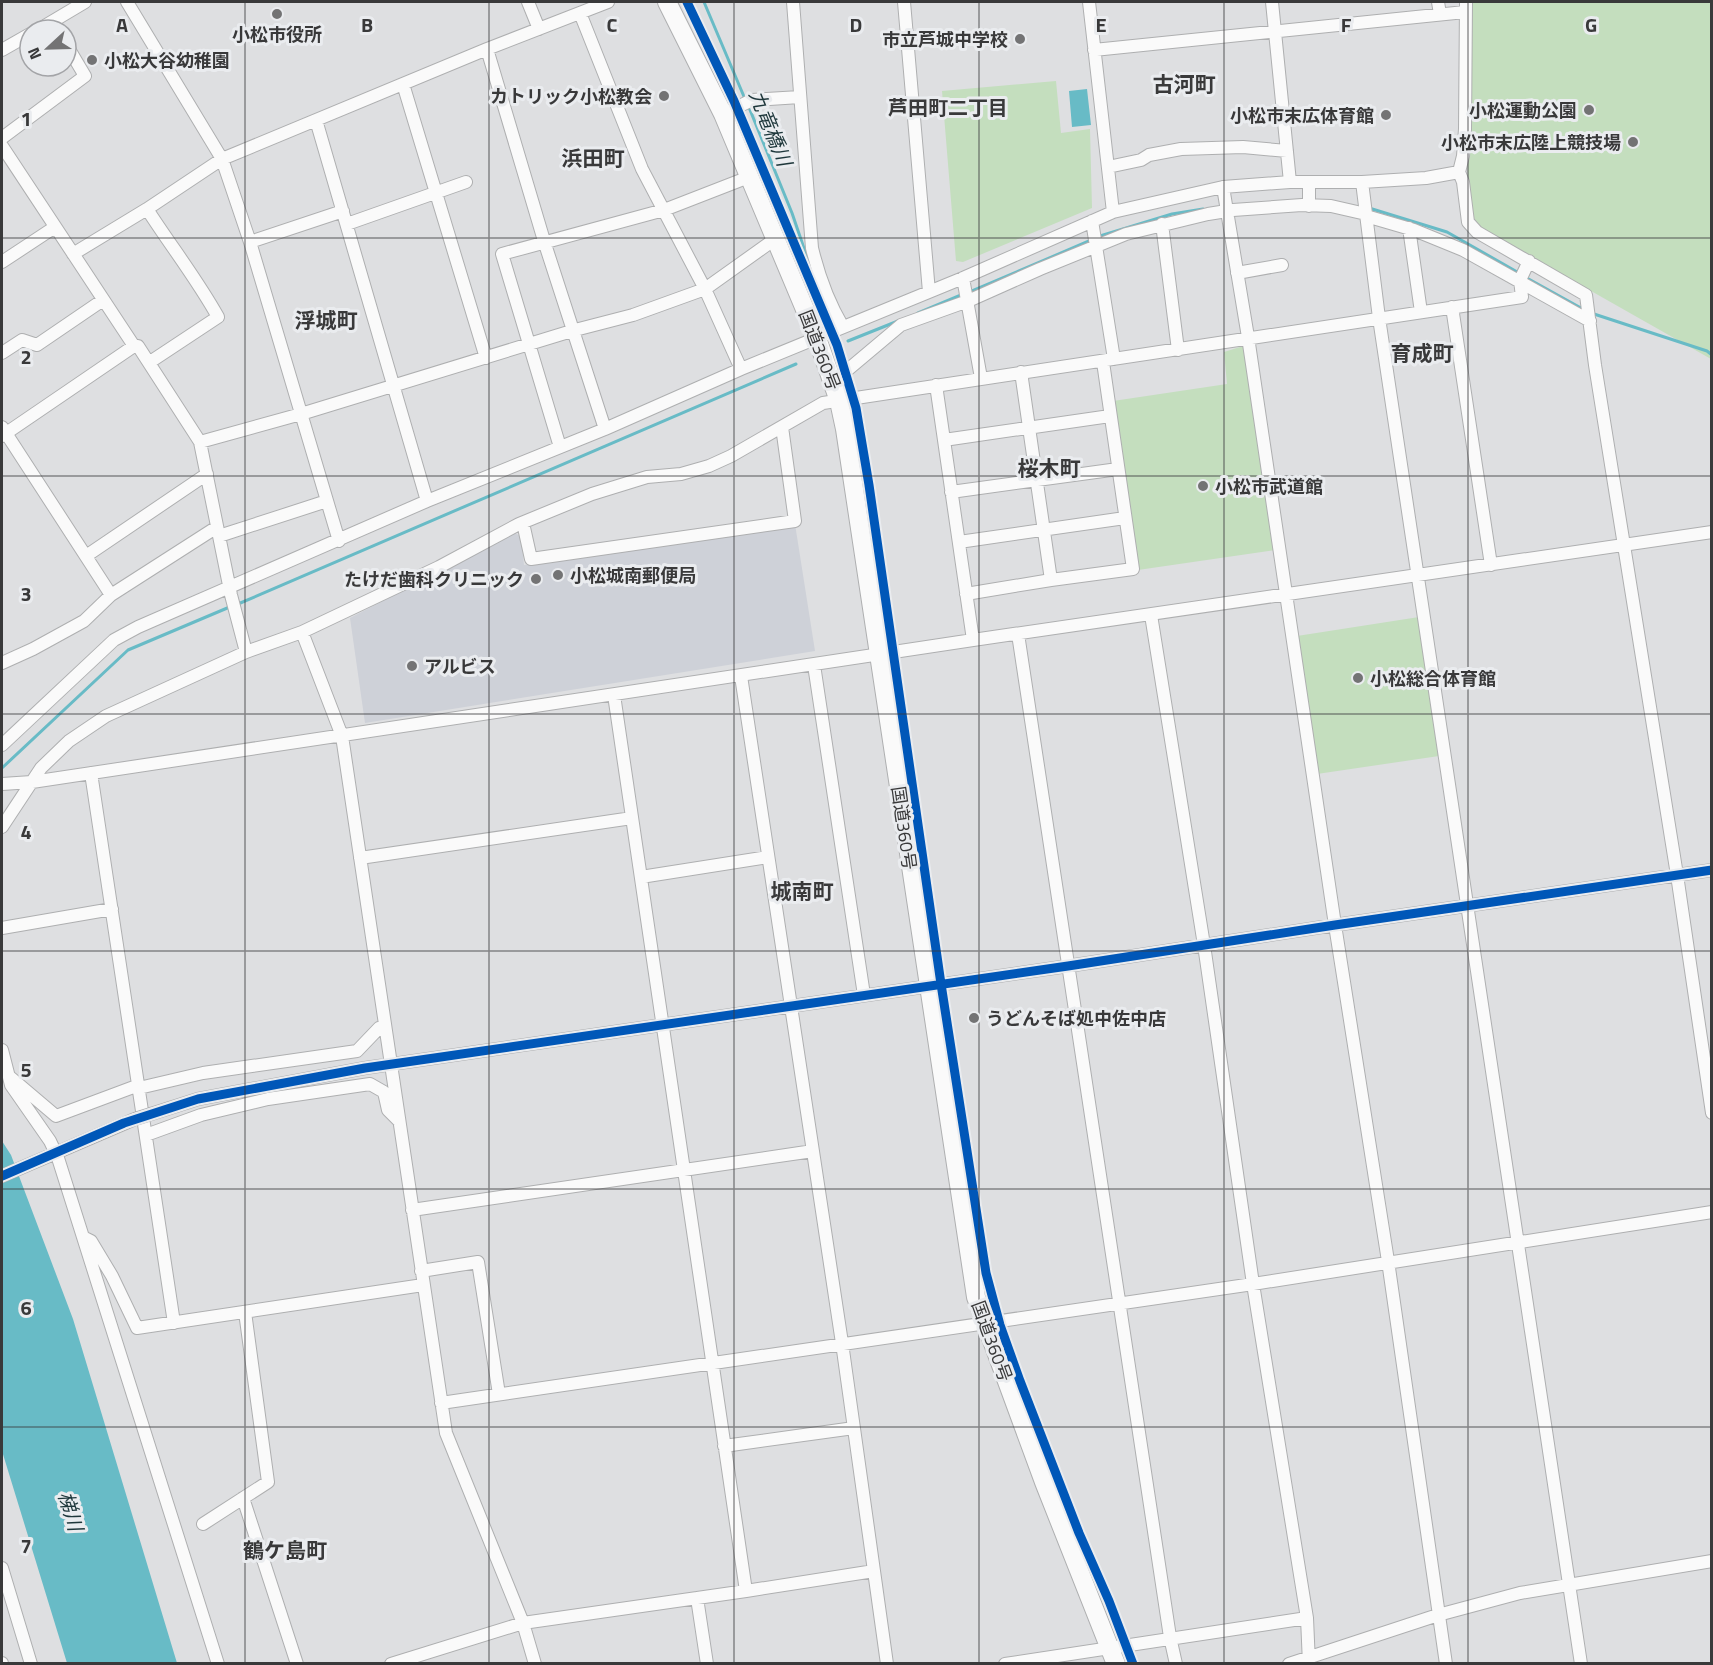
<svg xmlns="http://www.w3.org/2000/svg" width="1713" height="1665" font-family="'Titillium Web','Noto Sans JP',sans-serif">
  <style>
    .built { fill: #ced1d8 }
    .green { fill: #c4debe }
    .water { fill: #68bbc6 }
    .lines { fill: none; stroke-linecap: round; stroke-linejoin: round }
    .stream { stroke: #68bbc6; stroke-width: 3 }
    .minor-casing { stroke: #aeafb0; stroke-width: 14 }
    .highway-casing { stroke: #aeafb0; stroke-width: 20 }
    .minor { stroke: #fafafa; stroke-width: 12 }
    .highway { stroke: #fafafa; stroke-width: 18 }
    .minor-bridge-casing { stroke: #aeafb0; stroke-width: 14; stroke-linecap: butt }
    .minor-bridge { stroke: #fafafa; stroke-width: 12 }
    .cycleway-casing { stroke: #eaecef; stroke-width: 13 }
    .cycleway { stroke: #0057b8; stroke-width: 9 }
    .grid { fill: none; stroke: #39393a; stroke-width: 1.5; stroke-opacity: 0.55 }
    .poi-dot { fill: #737374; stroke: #eaecef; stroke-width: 2 }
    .labels { text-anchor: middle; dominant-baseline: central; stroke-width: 6; stroke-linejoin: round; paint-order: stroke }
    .poi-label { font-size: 18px; font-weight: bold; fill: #39393a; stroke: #eaecef; text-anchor: end }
    .street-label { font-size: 18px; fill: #39393a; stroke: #eaecef }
    .neighbourhood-label { font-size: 20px; font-weight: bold; fill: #39393a; stroke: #eaecef }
    .water-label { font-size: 20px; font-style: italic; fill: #1e373b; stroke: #eaecef }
    .quarter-label { font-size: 21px; font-weight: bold; fill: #39393a; stroke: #eaecef }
    .grid-label { font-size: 20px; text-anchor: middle; font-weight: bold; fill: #39393a; stroke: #eaecef; stroke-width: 6; stroke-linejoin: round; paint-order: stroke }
  </style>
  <rect width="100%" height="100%" fill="#dedfe1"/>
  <path class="built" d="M795,524l20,127 -450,72 -15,-105 164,-85 7,3 3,29z"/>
  <path class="green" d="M1466,2h245v357l-231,-131 -12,-19z
    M1056,81l5,52 29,-4 2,79 -129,54 -7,-1 -14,-170z
    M1240,347h4l32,203 -138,20 -25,-169 114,-17 -3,-32z
    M1419,617l20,139 -122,18 -20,-138z"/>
  <path class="water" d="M1087,89l4,36 -19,2 -3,-36z
    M2,1141l9,14 62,164 104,344h-110l-65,-212z"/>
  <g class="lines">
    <path class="stream" d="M704,2l41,97
      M748,105l44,108 18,53
      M1369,208l78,24 72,41
      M1100,236l72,-22 31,-5
      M1525,277l56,31
      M972,291l117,-50
      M918,313l43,-18
      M1594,314l113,37 5,4
      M848,341l50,-20
      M238,604l558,-240
      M2,768l126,-118 104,-44"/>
    <defs>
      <path id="minor" d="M127,2l95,157 28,83 89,299
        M528,2l11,27
        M793,2l19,246c7,29 16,54 31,79
        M904,2l25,290
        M1089,2l24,210
        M1272,2l18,180
        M1438,2l2,12
        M1466,2l-1,127 -2,27 -4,16 4,10 5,40 9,10 109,63 9,70 82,510 35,238
        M580,13l62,156 63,120 36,80
        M38,30l47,-28
        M487,49l58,195 60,185
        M2,50l28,-16
        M1094,50l371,-38
        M403,84l83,274
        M723,114l29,-14 48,-3
        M316,120l111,381
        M2,138l83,-62 -19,-32
        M2,146l132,200h4l62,96 31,153 15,57
        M1108,167l33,-7 8,-5 32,-6 62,-2 44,4
        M1362,182l17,136 202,1346
        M1223,187l25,150 87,588 53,336 58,403
        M1309,206v-24
        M147,209c23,36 50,70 71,108l-68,45
        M1366,216l48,14 49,20 127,71
        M1092,221l22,138
        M347,224l119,-42
        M1162,224l16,126
        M1409,228l12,84
        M250,242l93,-31
        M73,254l74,-45 75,-50 265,-110 121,-47
        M2,262l53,-35
        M1237,273l45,-8
        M963,278l18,100
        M1452,307l39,258
        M2,353l20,-13 15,5 66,-45
        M1021,372l30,208 82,-11 -30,-207
        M832,383l69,-58 67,-24 72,-32 86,-35 82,-20 25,-4 69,-5 29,1 35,8
        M936,385l37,255
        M2,427l109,168
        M2,436l132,-90
        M944,440l166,-24
        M200,442l101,-28 274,-84 58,-15 72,-26 70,-50
        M560,447l-58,-193 162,-44 85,-33
        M951,492l167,-23
        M523,523l8,36 264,-38 -13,-94
        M219,536l108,-35
        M959,542l166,-24
        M86,556l121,-82
        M966,594l85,-14
        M1151,615l53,330 49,339 54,334 2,46
        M302,632l40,104 104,697 77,190 12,41
        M1018,634l152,1003 6,27
        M2,663l31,-14 51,-28 27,-26 106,-68
        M814,665l50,330
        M741,676l101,667 32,228 -128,20
        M2,745l112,-105 24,-13 289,-126 178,-72 136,-60 222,-91 150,-66 110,-25 67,-5h72l64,-4 33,-6
        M91,773l83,550
        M2,784l30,-2 941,-142 739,-108
        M2,827l39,-59 28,-27 37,-25 140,-64 56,-20 137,-65 80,-43 73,-30 55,-17 34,-3 28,-8 22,-10 92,-53 699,-106 -2,-17 9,-19
        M360,858l272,-40
        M641,877l127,-20
        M2,928l110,-19
        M2,1050l9,35 39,56 8,17 160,506
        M10,1077l46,39 83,-31
        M139,1088l64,-15 154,-22 22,-23 6,-2
        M151,1114l47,-15 167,-31 703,-102 267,-41 377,-55
        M146,1135l55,-20 67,-16 102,-15 14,8 4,18 11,11
        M2,1176l133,-57
        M412,1210l401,-59
        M85,1238l6,3 21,35 25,52 286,-43
        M421,1271l57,-9 21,132
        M441,1403l812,-119 459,-72
        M724,1446l130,-18
        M243,1498l54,166
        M203,1524l65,-42 -23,-170
        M2,1568l29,96
        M874,1571l13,93
        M697,1598l10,66
        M2,1663v1
        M391,1664l132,-41 223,-32 -132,-896
        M1005,1664l302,-46
        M1289,1664l149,-49 82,-22 192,-32"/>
      <path id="highway" d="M667,2l56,112 94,224 22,63 6,28 131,868 68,185 72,182"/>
    </defs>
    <use href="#minor" class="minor-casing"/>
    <use href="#highway" class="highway-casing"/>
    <use href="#minor" class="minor"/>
    <use href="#highway" class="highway"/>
    <defs>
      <path id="minor-bridge" d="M135,1119l16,-5"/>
    </defs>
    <use href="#minor-bridge" class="minor-bridge-casing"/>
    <use href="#minor-bridge" class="minor-bridge"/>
    <defs>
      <path id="cycleway" d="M687,2l47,99 103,244 19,63 13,77 72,499 45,289 14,52 20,56 59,152 30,68 24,63
        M2,1176l122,-53 74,-24 167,-31 703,-102 267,-41 377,-55"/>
    </defs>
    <use href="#cycleway" class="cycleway-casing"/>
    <use href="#cycleway" class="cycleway"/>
  </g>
  <path class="grid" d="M245,2v1662M489,2v1662M734,2v1662M979,2v1662M1224,2v1662M1468,2v1662M2,238h1710M2,476h1710M2,714h1710M2,951h1710M2,1189h1710M2,1427h1710"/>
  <g class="poi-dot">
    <circle cx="277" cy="14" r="6"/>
    <circle cx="1020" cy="39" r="6"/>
    <circle cx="92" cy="60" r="6"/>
    <circle cx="664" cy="96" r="6"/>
    <circle cx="1589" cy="110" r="6"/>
    <circle cx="1386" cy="115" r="6"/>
    <circle cx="1633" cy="142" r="6"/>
    <circle cx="1203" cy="486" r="6"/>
    <circle cx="558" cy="575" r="6"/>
    <circle cx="536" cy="579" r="6"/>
    <circle cx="412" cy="666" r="6"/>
    <circle cx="1358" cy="678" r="6"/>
    <circle cx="974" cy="1018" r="6"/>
  </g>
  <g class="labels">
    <g class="poi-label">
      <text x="277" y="34" text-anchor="middle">小松市役所</text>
      <text x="1008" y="39">市立芦城中学校</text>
      <text x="104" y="60" text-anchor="start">小松大谷幼稚園</text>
      <text x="652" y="96">カトリック小松教会</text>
      <text x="1577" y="110">小松運動公園</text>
      <text x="1374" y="115">小松市末広体育館</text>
      <text x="1621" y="142">小松市末広陸上競技場</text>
      <text x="1215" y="486" text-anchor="start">小松市武道館</text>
      <text x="570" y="575" text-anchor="start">小松城南郵便局</text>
      <text x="524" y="579">たけだ歯科クリニック</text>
      <text x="424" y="666" text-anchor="start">アルビス</text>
      <text x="1370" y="678" text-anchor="start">小松総合体育館</text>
      <text x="986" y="1018" text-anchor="start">うどんそば処中佐中店</text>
    </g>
    <g class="street-label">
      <text transform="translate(820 350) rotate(69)">国道360号</text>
      <text transform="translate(904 828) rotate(82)">国道360号</text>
      <text transform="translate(992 1341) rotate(70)">国道360号</text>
    </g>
    <g class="neighbourhood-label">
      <text x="948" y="107">芦田町二丁目</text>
    </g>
    <g class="water-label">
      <text transform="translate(771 128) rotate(68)">九竜橋川</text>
      <text transform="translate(71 1511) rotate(73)">梯川</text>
    </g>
    <g class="quarter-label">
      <text x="1184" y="84">古河町</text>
      <text x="593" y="158">浜田町</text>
      <text x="326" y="320">浮城町</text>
      <text x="1422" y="353">育成町</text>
      <text x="1049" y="468">桜木町</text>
      <text x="802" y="891">城南町</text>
      <text x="285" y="1550">鶴ケ島町</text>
    </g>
  </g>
  <g class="grid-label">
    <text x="122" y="32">A</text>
    <text x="367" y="32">B</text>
    <text x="612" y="32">C</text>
    <text x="856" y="32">D</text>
    <text x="1101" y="32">E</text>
    <text x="1346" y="32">F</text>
    <text x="1591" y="32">G</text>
    <text x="26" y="126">1</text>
    <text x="26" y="364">2</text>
    <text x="26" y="601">3</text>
    <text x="26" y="839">4</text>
    <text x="26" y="1077">5</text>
    <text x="26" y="1315">6</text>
    <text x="26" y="1553">7</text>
  </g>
  <rect width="1713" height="1665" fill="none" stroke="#39393a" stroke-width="6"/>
  <g transform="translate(48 48) rotate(248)"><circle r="28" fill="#eaecef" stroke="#a3a4a7" stroke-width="1.5"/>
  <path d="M0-4.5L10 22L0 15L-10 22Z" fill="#737374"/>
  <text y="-9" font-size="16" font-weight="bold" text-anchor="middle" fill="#39393a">N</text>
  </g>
</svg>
